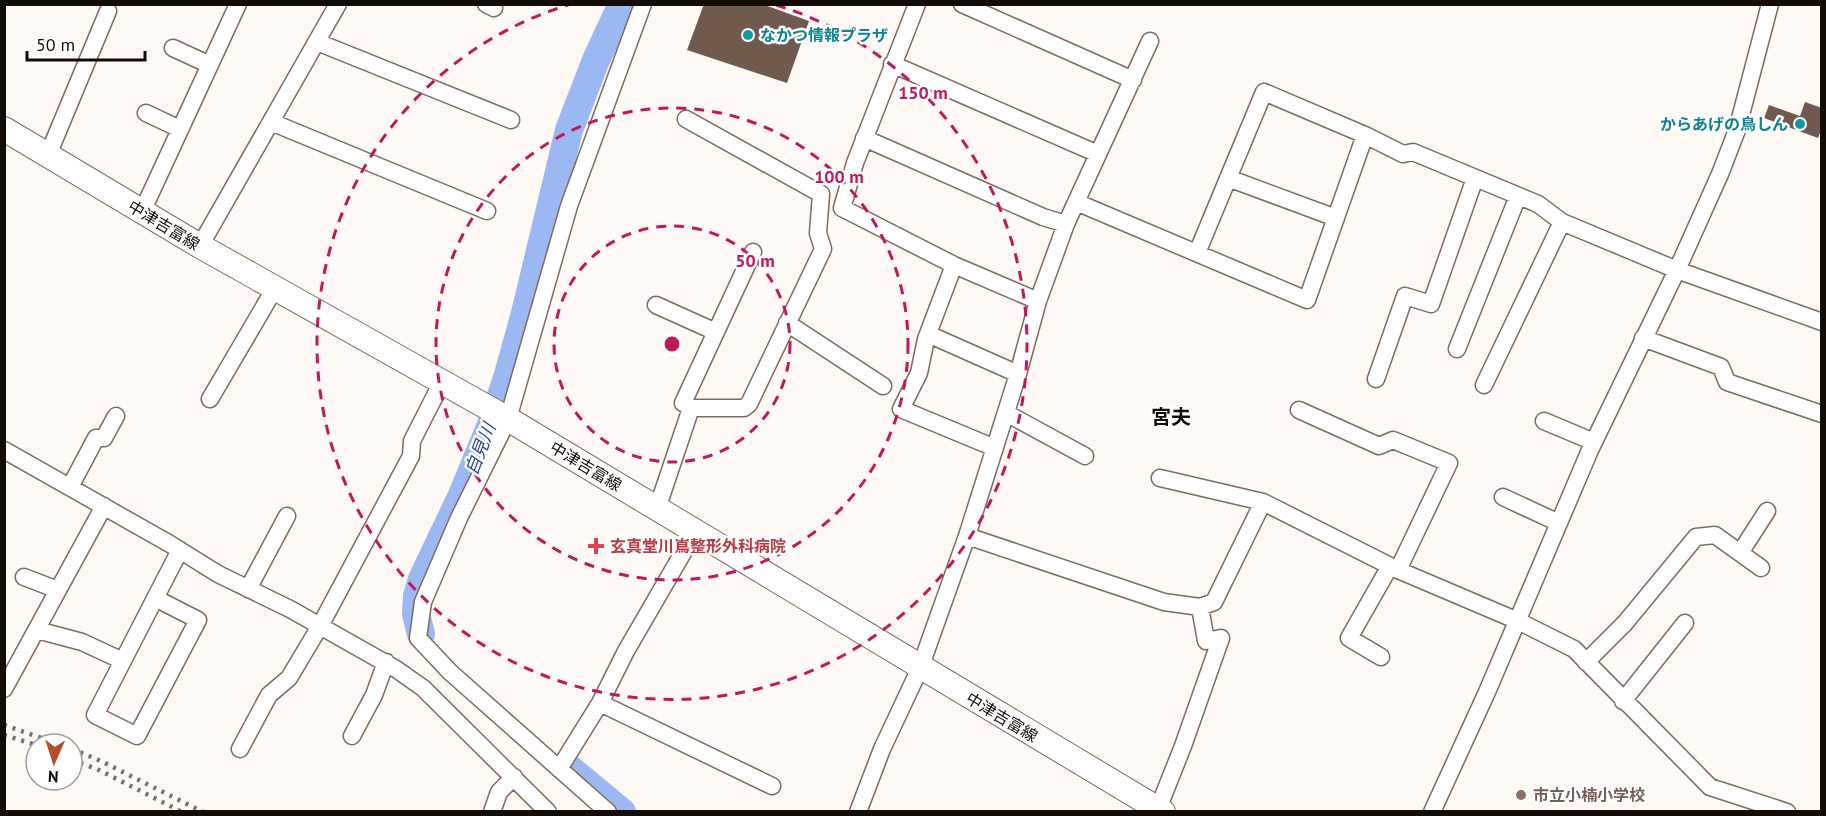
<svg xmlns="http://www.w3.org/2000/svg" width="1826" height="816" font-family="'PT Sans','Noto Sans JP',sans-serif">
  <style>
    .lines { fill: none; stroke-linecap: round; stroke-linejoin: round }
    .river { stroke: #9cb8f2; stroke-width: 28 }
    .building { fill: #705a4d }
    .street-casing { stroke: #806a5d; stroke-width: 19 }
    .secondary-casing { stroke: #806a5d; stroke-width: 26 }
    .street { stroke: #fff; stroke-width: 16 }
    .secondary { stroke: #fff; stroke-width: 24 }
    .rail { stroke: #77706b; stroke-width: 4.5; stroke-dasharray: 3 6; stroke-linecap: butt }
    .ring { fill: none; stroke: #c2185b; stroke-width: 3; stroke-dasharray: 10 8 }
    .culture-dot { fill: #0f9aa8; stroke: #fff; stroke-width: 2 }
    .health-dot { fill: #e0444e; stroke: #fff; stroke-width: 2 }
    .education-dot { fill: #8d6e63; stroke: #fff; stroke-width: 2 }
    .labels { text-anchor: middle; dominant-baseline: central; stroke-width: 5; stroke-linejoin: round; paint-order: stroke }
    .culture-label { font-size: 16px; font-weight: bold; fill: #0d838f; stroke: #fff; text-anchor: start }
    .street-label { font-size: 16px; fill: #130b06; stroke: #fff }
    .health-label { font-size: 16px; font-weight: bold; fill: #be3a42; stroke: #fff; text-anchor: start }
    .education-label { font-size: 16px; font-weight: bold; fill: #785e54; stroke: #fff; text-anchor: start }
    .water-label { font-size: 18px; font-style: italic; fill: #2c498e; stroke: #fff }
    .quarter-label { font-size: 20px; font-weight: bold; fill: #130b06; stroke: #fff }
    .centre { fill: #c2185b; stroke: #fff; stroke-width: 3 }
    .ring-label { font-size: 18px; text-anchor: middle; font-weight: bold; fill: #c2185b; stroke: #fff; stroke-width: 5; stroke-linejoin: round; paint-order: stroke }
  </style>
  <rect width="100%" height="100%" fill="#fef9f5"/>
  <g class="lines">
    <path class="river" d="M421,634l-5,-20 1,-18 5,-17 40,-84 28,-68 17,-49 18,-65 44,-183 27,-70 26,-56
      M570,769l52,43"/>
  </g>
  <path class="building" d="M704,4h58l47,17 -22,62 -100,-33z
    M1805,102l17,6v21l-4,9 -54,-20 5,-13 31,11z"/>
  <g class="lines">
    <defs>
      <path id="street" d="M486,4l8,4
        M917,4l-62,159 -13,45 112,57 84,36
        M962,4l171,76
        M317,42l194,78
        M173,48l37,17
        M892,64l206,90
        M146,113l34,16
        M271,122l216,89
        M1365,135l38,19 10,-2 125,52 24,18 115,48 145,52
        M864,138l179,79 23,7
        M48,155l60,-144
        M1228,178l108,40
        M1076,202l231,98 58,-165 -101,-43 -67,161
        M142,212l96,-208
        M200,246l138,-242
        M954,265l-28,74 -7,34 -18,36 94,39
        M656,305l60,27
        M787,323l96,63
        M928,334l90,40
        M1643,338l78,29 6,15 95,32
        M1457,349l61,-153
        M1376,379l29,-83 26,8 44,-126
        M1484,385l78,-163
        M210,399l65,-111
        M691,408l-8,-5 70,-151
        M1299,410l80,36 14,-6 56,23 -51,107
        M1006,413l79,43
        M1544,421l50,21
        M4,450l166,94 48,30 72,35 106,60 27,19 125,124
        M1160,478l103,24
        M70,487l26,-49h8l12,-22
        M1503,497l56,26
        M657,509l34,-101h53l5,-4 74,-155 -5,-16 3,-39 -135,-75
        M967,536l197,66 36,5 14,-5 49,-100 135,68 120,51 56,28 136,138 77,25
        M1740,553l27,-42
        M24,577l34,13
        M248,589l39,-73
        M155,598l43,22 -61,116 -42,-21 85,-165
        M37,630l45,12 41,19
        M1381,657l-32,-19 41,-72
        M1586,662l39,-39 71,-86 19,-2 46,33
        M4,689l100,-183
        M1623,701l62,-78
        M600,703l172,83
        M352,736l22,-41 12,-33
        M240,749l29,-54 20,-17 31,-52 91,-170 1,-15 30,-59
        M559,769l41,-66 26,-52 69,-119
        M1158,809l25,-63 38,-108 -15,3 -6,-34
        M492,812l7,-20 15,-15
        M608,812l-158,-140 -32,-34 5,-36 36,-84 49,-99 61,-213 74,-202
        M858,812l24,-63 38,-81 47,-132 51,-162 20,-73 28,-77 84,-183
        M1432,812l55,-120 103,-242 87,-180 43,-96 17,-44 33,-126"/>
      <path id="secondary" d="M4,129l196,117 308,173 655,393"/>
    </defs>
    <use href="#street" class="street-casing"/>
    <use href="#secondary" class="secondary-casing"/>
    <use href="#street" class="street"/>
    <use href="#secondary" class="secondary"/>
    <path class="rail" d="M4,725l55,19
      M4,735l32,10
      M72,749l29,12 102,51
      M72,760l25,9 85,43"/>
  </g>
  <g class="ring">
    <circle cx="672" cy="344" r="118"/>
    <circle cx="672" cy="344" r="236"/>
    <path d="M776 5A355 355 0 1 1 568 5"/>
  </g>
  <g class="culture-dot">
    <circle cx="748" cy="35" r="6"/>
    <circle cx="1800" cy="124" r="6"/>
  </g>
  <path class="health-dot" d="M593 537h6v6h6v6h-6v6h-6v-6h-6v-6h6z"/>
  <circle class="education-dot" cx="1521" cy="795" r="6"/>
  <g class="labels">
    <g class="culture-label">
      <text x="760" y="35">なかつ情報プラザ</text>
      <text x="1788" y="124" text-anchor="end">からあげの鳥しん</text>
    </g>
    <g class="street-label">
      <text transform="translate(164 225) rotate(31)">中津吉富線</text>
      <text transform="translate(586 466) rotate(31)">中津吉富線</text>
      <text transform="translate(1002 717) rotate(31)">中津吉富線</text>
    </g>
    <g class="health-label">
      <text x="610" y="546">玄真堂川嶌整形外科病院</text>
    </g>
    <g class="education-label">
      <text x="1533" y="795">市立小楠小学校</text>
    </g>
    <g class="water-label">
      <text transform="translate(480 449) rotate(-69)">自見川</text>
    </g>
    <g class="quarter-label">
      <text x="1171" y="417">宮夫</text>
    </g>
  </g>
  <circle cx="672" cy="344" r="9" class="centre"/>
  <g class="ring-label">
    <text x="923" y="99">150 m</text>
    <text x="839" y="183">100 m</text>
    <text x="755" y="267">50 m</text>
  </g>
  <rect width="1826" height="816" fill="none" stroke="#130b06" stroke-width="12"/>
  <g transform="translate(54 762) rotate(183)"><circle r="28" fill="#ffffff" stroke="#a19d9b" stroke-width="1.5"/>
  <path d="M0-4.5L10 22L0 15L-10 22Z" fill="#b54f27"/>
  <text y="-9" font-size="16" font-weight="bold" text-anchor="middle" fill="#130b06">N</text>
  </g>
  <path d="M27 51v9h118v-9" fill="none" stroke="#130b06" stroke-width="3"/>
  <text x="36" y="51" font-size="18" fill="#130b06" stroke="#ffffff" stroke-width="4.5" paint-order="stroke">50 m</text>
</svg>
